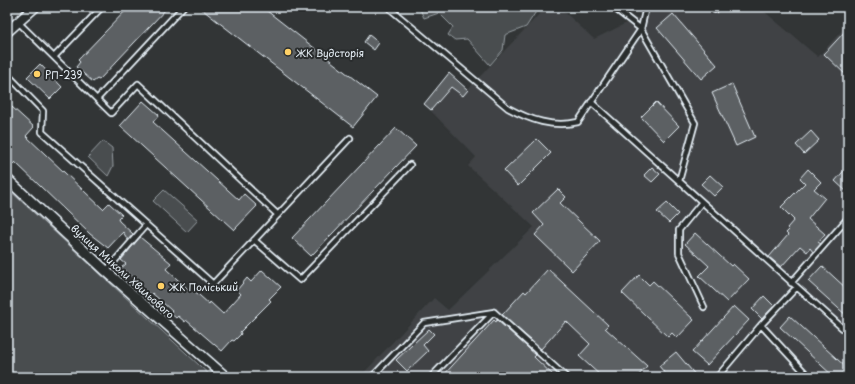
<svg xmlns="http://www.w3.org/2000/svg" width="855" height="384" font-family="'Playpen Sans',sans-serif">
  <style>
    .built { fill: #3f4244 }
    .green { fill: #494d4f; stroke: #989fa4 }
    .building { fill: #5c6063; stroke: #e8f1f8 }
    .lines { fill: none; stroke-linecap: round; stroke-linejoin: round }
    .lane-casing { stroke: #e8f1f8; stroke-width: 8 }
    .street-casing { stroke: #e8f1f8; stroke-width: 12 }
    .lane { stroke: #2a2d2e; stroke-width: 4.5 }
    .street { stroke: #2a2d2e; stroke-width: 9 }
    .poi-dot { fill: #ffd166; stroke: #2a2d2e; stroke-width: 1.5 }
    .labels { text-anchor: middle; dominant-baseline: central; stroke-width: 4; stroke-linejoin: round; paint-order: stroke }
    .poi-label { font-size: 10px; fill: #e8f1f8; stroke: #2a2d2e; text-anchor: start }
    .street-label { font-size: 10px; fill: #e8f1f8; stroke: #2a2d2e }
  </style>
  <rect width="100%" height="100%" fill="#323536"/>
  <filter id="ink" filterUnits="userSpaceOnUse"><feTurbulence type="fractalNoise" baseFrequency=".025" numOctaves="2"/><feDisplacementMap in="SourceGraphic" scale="8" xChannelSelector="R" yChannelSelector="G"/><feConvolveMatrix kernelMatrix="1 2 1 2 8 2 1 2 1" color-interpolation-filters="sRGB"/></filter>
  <g filter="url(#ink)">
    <path class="built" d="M546,7h13l35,32 53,-26 6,-6h106l59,50 26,-29 4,2v347h-488l74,-79 14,12 86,-83 -66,-61 8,-9 -52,-53 25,-31 19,16z"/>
    <path class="green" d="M419,7h120l-13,20 -21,8 -2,15 -13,15 -23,-26 -12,1 -7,-5 5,-8 -14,-14 -15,5z
      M103,141l9,7 1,18 -5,10 -20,-19z
      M7,188l205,189h-205z
      M164,190l34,30 -11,12 -34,-31z"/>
    <path class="building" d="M129,7h39l-69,73 -2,-1 -4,3 -17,-15 4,-5 -2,-2z
      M199,7h63l115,90 -24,30z
      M673,14l44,51 -16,14 -44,-51z
      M848,28v49l-24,-23z
      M369,35l10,8 -5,7 -10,-8z
      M40,64l22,23 -12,12 -23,-22z
      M449,73l19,17 -5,6 -12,-9 -20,23 -7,-6z
      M732,84l23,53 -19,9 -24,-53z
      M143,101l16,14 -6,7 86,78 5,-6 13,12 -23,24 -114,-104z
      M656,102l23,24 -15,15 -23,-24z
      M12,107l22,20 -8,9 77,73 6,-6 13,12 -4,4 1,2 14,13 -5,6 -5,-8 -15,16 -18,-14 -75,-72 -8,8v-58z
      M396,128l20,18 -105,110 -19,-18z
      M811,131l8,9 -15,14 -8,-9z
      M537,139l14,14 -33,33 -14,-15z
      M848,166v27l-13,-12z
      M652,167l8,7 -8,8 -8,-7z
      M808,169l13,13 -7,7 11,9 -17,21 17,15 -7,8 3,2 -8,8 -3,-4 -3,4 -7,-6 -19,21 -12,-10 19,-22 -2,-2 3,-3 -2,-2 7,-8 -13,-13 24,-24 -5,-5z
      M710,175l13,12 -9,9 -13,-12z
      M558,189l8,8 -6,6 40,38 -28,30 -37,-36 9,-10 -11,-12z
      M667,203l11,11 -9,9 -12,-11z
      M695,233l36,33 2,-2 16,15 -22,23 -28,-26 10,-10 -24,-22z
      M140,237l31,26 -5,6 22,20 2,-2 19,17 1,-2 13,12 18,-20 -4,-4 10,-12 4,4 11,-12 19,17 -12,12 2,2 -31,31 1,2 -7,7 -2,-1 -10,11 -36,-31 -1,2 -7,-6 -2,2 -6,-5 2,-2 -20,-18 -2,2 -3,-3 -1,2 -10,-9 2,-3 -17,-14 5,-4 -5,-4z
      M822,266l26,24v27l-40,-36z
      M548,269l60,56 -3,3 42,38 -10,11h-35l-23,-21 11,-12 -24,-23 -25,28 -39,-34 22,-24 2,2z
      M639,275l10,10 4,-4 41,39 -17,18 -5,-5 -4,4 -46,-44z
      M764,296l10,10 -12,13 -10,-10z
      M734,306l15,14 -42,45 -15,-13z
      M790,316l58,53 -7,8h-7l-54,-50z
      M494,320l2,2 1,-2 39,35 -2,2 21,20h-113z
      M429,329l5,5 -11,11 5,6 -21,20 -11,-11z
      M676,352l21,25h-29l-9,-11z"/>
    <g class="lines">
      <defs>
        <path id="lane" d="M388,7l120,101c22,12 45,20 70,14l63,-93 5,-22
          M613,7l28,22 54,94 -16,58
          M715,10l1,-3
          M18,22l93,91 27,-29 140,131
          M54,57l48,-50
          M7,74l36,37 -1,21 171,152 137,-146
          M97,99l86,-92
          M591,102l257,231
          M702,202l-23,28v23l25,54
          M254,240l46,40 110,-115
          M106,271l40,-46
          M791,283l57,-65
          M494,312l72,65
          M761,325l48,52
          M718,376l43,-51 35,-37
          M372,377l52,-54 70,-11
          M431,377l63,-65"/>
        <path id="street" d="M7,32l28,-25
          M7,179l99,92 120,106"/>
      </defs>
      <use href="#lane" class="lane-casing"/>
      <use href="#street" class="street-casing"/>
      <use href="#lane" class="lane"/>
      <use href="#street" class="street"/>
    </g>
  </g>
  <g class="poi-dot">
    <circle cx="288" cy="52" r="4"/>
    <circle cx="37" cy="74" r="4"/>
    <circle cx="161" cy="286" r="4"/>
  </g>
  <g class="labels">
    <g class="poi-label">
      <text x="296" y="52">ЖК Вудсторія</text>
      <text x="45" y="74">РП-239</text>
      <text x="169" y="286">ЖК Поліський</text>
    </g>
    <g class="street-label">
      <text transform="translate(123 271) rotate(42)">вулиця Миколи Хвильового</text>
    </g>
  </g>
  <rect width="855" height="384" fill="none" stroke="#2a2d2e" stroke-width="24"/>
  <rect x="12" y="12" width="831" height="360" fill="none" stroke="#e8f1f8" stroke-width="1.5" filter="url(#ink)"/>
</svg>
